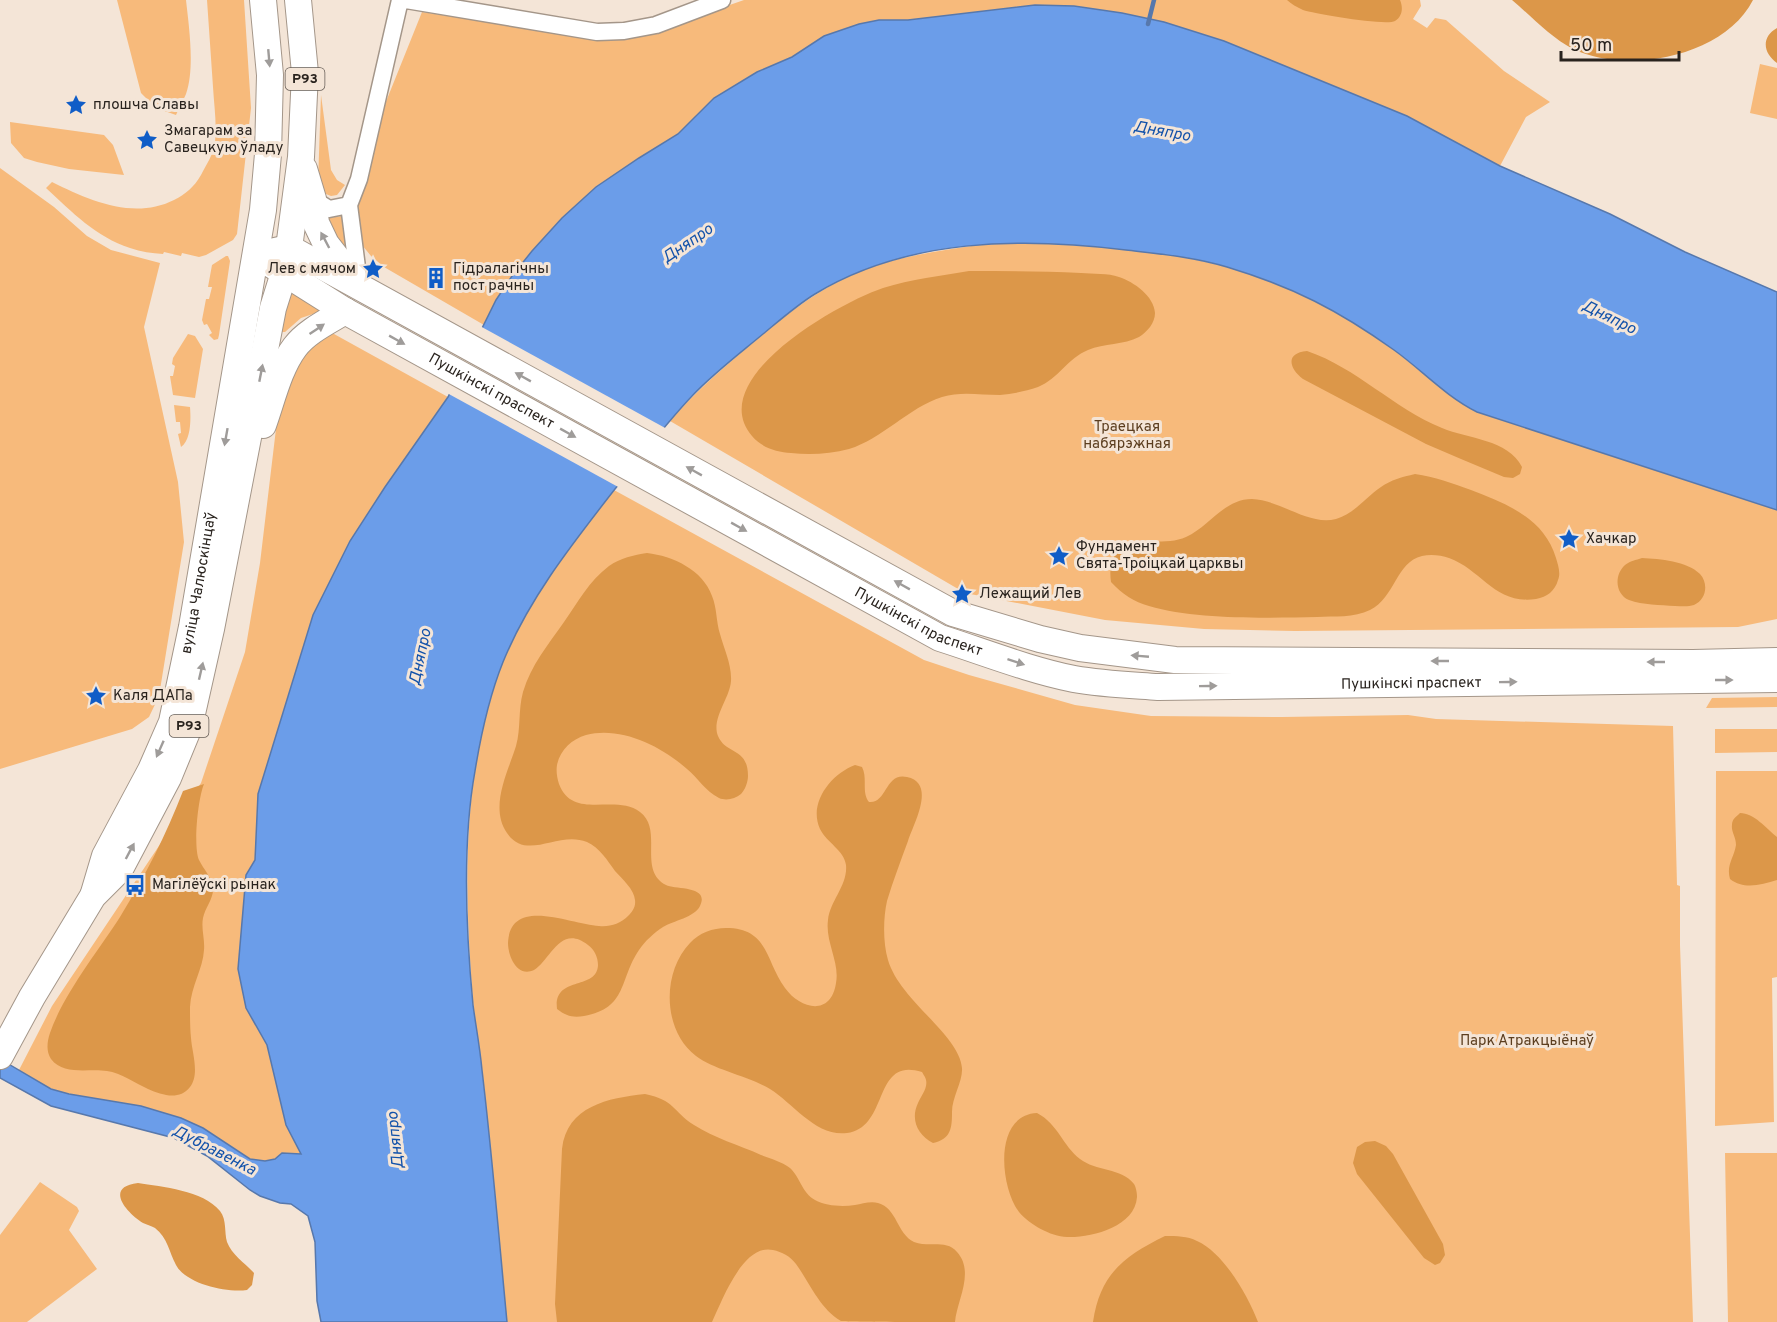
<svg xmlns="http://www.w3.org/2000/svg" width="1777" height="1322" font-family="Overpass,sans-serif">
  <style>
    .green { fill: #f7ba7b }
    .forest { fill: #dc9749 }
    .water { fill: #6b9de9; stroke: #5778ac; stroke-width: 1.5 }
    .pier { fill: #f4e5d7 }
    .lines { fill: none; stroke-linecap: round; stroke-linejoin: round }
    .stream { stroke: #5778ac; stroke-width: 4.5 }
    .minor-casing { stroke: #a49689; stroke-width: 19 }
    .primary-casing { stroke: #a49689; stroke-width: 28 }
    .minor { stroke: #fff; stroke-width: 16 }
    .primary { stroke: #fff; stroke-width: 26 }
    .oneway { fill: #9f9c9a }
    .labels { text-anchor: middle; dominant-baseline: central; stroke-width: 6; stroke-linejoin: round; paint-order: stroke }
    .shield { fill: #f4e5d7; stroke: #665d56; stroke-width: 1.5 }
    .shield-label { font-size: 14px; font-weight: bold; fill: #29231e }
    .poi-label { font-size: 15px; fill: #29231e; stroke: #f4e5d7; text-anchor: start }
    .street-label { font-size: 15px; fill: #29231e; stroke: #f4e5d7 }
    .park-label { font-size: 15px; fill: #5c3e1f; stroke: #f4e5d7 }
    .water-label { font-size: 16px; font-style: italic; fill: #1352aa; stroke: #f4e5d7 }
  </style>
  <rect width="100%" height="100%" fill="#f4e5d7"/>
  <path class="green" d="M117,0h69c3,27 9,68 0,94 -3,7 -7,14 -10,21l-20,-7 -15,-15z
    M207,0h37l7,108 -14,126 -4,6 -27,15 -7,2 -17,-4 -1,3 -17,-4 -1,2c-11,-1 -22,-2 -33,-6 -34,-11 -58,-36 -84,-60l6,-6c38,19 82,38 122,18 12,-6 20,-13 27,-25 5,-10 13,-21 14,-33 2,-18 -1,-37 -2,-55 -2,-29 -4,-58 -6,-87z
    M744,0h676l1,6 -8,13 14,9 8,-10 11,2 58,51 46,31 -24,15 -26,49 -93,-50 -183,-75 -60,-19 -42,-9 -48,-7 -39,-1 -127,15h-29l-55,16 -32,21 -35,15 -43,26 -36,36 -39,24 -43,29 -34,31 -30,33 -20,25 -28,49 -100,-58 -13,-11 -9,-11 -9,-28 22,-88 47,-117 168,25 68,-7z
    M1760,64l17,4v51l-27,-6z
    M321,95l10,75 6,10 8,5 -8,10 -6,1 -10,-4 -3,-9z
    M10,122l94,13 9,10 11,30 -55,-6 -32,-7 -13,-4 -13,-15z
    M0,168l54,39 33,29 24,14 49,13 -16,64 34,155 6,60 -25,154 -10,21 -17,12 -132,40z
    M344,216l1,29 -3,5 -15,-32z
    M991,243c109,-2 246,10 341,66 29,16 57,36 82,57 21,16 39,34 63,46l300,98v109l-39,8 -443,4 -91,-2 -99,-9 -140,-27 -295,-172c26,-30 55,-55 86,-81 32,-27 63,-51 102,-68 42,-17 88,-22 133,-29z
    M226,256h2l2,5 -11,74 -1,4 -4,1 -5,-5 3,-2 -5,-9 -3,1 -2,-5 4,-21h3l3,-12h-4l4,-22z
    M288,290l34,21 -21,7 -16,14h-3z
    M325,333l9,1 114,63 -63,90 -35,54 -37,74 -55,179 -3,66 -9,15 -2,38 2,95 21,37 19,80 16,29 -20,-1 -7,6 -10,2 -15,-2 -47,-31 -22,-10 -40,-12 -72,-12 -18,-5 -32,-19 33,-64 149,-223 44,-131 15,-89 21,-176 4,-15z
    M188,334l7,2 8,13 -8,49 -22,-3 -3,-19h3l2,-10 -3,-2 1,-6z
    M174,405l16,2c1,12 1,33 -9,40l-3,-13 3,-1 -1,-11h-4z
    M614,490l310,170 45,15 106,30 76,11 131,1 126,-2 28,4 237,7 4,159 3,1v59l13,377h-1186c-8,-84 -15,-169 -25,-253 -2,-22 -7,-45 -9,-67 -9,-114 -12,-233 30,-341 25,-63 69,-118 111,-171z
    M1777,697v10l-71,1 6,-10z
    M1715,729h62v23l-62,1z
    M1716,771h61v206l-5,1 2,144 -59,4z
    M1725,1153h52v169h-49z
    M40,1182l37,25 2,4 -10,19 28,39 -70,53h-27v-87z"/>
  <path class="forest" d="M1287,0h113c3,7 3,16 -5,21 -9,5 -80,-7 -92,-11 -6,-3 -12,-6 -16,-10z
    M1512,0h241c-29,57 -126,75 -180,49 -22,-11 -42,-33 -61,-49z
    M1777,28v35c-14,-10 -16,-26 0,-35z
    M969,271c37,0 75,0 112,2 12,1 27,0 38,4 15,5 35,19 36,36 0,10 -8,19 -16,24 -15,8 -35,6 -51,13 -20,8 -30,29 -50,37 -12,4 -25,7 -38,8 -20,0 -39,-4 -58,2 -34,11 -60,42 -93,52 -19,5 -39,6 -58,4 -14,-1 -29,-5 -39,-17 -49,-58 89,-134 131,-148 28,-9 58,-12 86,-17z
    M1307,351c50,17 86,57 135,77 26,11 66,11 80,39l-2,7 -7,4 -9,-1 -43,-18 -35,-15 -123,-65c-14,-11 -18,-26 4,-28z
    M1415,474c20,3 37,9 56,16 36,14 73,28 85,68 2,7 5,15 2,22 -3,11 -11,17 -22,19 -41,6 -54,-29 -87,-41 -8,-3 -19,-4 -27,-2 -26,6 -27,42 -52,54 -16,8 -36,6 -53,7 -49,1 -121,3 -168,-11 -15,-4 -27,-12 -38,-24 -2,-14 0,-27 13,-36 14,-9 43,0 62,-9 24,-11 38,-38 66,-38 29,1 56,27 84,20 18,-5 30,-22 45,-32 10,-7 21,-10 34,-13z
    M647,553c26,3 56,17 65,43 5,12 4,25 8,38 4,15 12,31 11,47 -1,17 -20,38 -13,55 8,19 30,11 30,40 0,6 -3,14 -7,18 -6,5 -15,7 -22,4 -14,-7 -21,-20 -32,-29 -26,-23 -66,-43 -101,-34 -14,4 -26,15 -29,30 -1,6 0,13 2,19 14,37 56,9 81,28 24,18 -3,58 26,73 9,5 44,0 34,21 -5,11 -27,15 -37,21 -9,6 -18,14 -24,23 -20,29 -11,58 -55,66 -11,2 -18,0 -27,-7 -4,-34 40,-18 41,-44 0,-8 -4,-16 -10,-20 -28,-22 -38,16 -54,25 -17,8 -26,-14 -26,-27 2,-48 64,-18 91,-17 11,1 21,-2 29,-10 4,-4 8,-9 7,-16 -1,-11 -13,-21 -20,-29 -8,-11 -15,-23 -28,-29 -29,-12 -60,20 -80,-9 -18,-26 1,-61 9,-87 5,-18 2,-36 7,-54 8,-27 25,-47 41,-70 14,-20 25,-41 45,-56 11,-8 25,-11 38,-13z
    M1642,558c18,1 45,3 58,16 9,10 6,26 -6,31 -6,2 -13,1 -19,1 -15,-1 -32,-1 -46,-6 -14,-6 -15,-25 -4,-35 5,-4 11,-5 17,-7z
    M855,765l7,2c6,11 -1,25 7,35 18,2 16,-30 38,-25 30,6 6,48 1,64 -7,19 -15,40 -21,60 -4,18 -4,42 1,59 12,41 71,74 74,108 1,13 -10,29 -10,44 0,16 -1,27 -19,31 -15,-8 -23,-23 -15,-40 3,-7 10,-15 8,-23 0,-2 -3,-6 -4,-8 -50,-16 -32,55 -75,61 -31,4 -53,-29 -77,-44 -21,-13 -56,-19 -74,-33 -34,-26 -34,-84 -6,-113 9,-10 23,-15 36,-15 43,0 39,33 59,60 15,21 46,29 51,-5 4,-21 -11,-41 -8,-63 2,-19 20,-35 18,-55 -2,-15 -19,-22 -26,-36 -12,-26 11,-55 35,-64z
    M204,784c-6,14 -11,62 -5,76 5,10 12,16 14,28 1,10 -8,20 -10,30 -2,11 2,21 1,32 -1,19 -13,36 -14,57 0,10 0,21 1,31 1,15 9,36 -1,49 -11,14 -28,8 -42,2 -13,-6 -27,-16 -41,-18 -18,-3 -43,5 -56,-12 -5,-8 -4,-17 -1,-26 13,-38 48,-82 70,-116 25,-41 46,-82 63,-126z
    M1740,813c14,0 26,15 37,24v43c-16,5 -33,10 -47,-1 -4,-14 4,-21 6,-34 0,-8 -5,-13 -4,-20 0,-6 4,-8 8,-12z
    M645,1094c30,6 27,17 49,31 20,13 45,20 67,30 10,4 20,6 29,13 10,9 12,25 25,32 11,6 27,7 40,5 7,-1 15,-4 23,-2 19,5 19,31 36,39 15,6 32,-3 43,10 18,20 0,48 -2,70 -16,0 -106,0 -114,-1 -22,-13 -31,-38 -45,-57 -6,-8 -14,-12 -23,-14 -30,-7 -51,51 -61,72h-155l-2,-18 7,-155c5,-43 46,-51 83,-55z
    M1037,1113c21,11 26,33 43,46 15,12 42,9 54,25 2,3 3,9 3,13 -2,30 -46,41 -70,40 -17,-1 -37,-12 -48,-25 -19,-25 -26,-97 18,-99z
    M1375,1141l11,5 7,8 50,90 2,11 -5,8 -5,2 -11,-7 -67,-84 -4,-11 4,-16 8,-5z
    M138,1183c24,4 65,7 82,28 7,9 4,21 7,31 5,13 18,21 27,31l-2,12 -5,5c-20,3 -61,-6 -71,-25 -7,-13 -8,-27 -21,-37 -3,-2 -8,-3 -12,-5 -17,-11 -39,-36 -5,-40z
    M1165,1236c12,0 22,0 32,5 27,12 51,55 61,81h-165c7,-48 31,-66 72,-86z"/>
  <path class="water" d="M1035,5l39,1 48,7 42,9 60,19 183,75 93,50 110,48 75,38 92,40v218l-300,-98c-32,-16 -55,-42 -83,-62 -56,-40 -101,-63 -167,-83 -33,-10 -67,-13 -101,-17 -104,-13 -219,-12 -311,44 -18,11 -35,26 -52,40 -24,20 -49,39 -70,61 -28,29 -53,63 -78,94 -42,54 -86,109 -112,173 -14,35 -22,72 -28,109 -13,72 -9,161 -2,234 3,22 7,43 9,65 10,84 17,168 25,252h-186l-4,-21 -2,-59 -7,-26 -17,-12 -11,-1 -20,-7 -10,-6 -43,-34 -33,-18 -123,-32 -51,-28v-19l51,30 18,5 72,12 40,12 22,10 47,31 15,2 10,-2 7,-6 19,1 -15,-29 -19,-80 -21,-37 -8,-39 8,-94 9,-15 3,-66 55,-179 37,-74 35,-54 63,-90 48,-97 16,-24 20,-25 30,-33 34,-31 43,-29 39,-24 36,-36 43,-26 35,-15 32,-21 35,-12 20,-4h29z"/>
  <path class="pier" d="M480,326l187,103 -47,59 -173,-95z"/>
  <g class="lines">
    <path class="stream" d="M1148,24l6,-24"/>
    <defs>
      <path id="minor" d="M406,0l191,32 27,-1 32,-6 66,-25
        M313,199l16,10 20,-4
        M359,283l-10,-78 10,-26 41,-179"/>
      <g id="primary">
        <path d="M304,169l9,30 3,24 10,21 25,32"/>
        <path id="s1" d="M256,255l89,56 595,327c44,14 89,32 134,41 28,5 56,6 84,8l619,-8"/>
        <path d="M256,255l33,-7 664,365 87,26 40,9 95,12 518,3 84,-2"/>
        <path d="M263,425c9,-25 16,-57 32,-78 12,-16 34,-26 50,-36"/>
        <path id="s2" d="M94,893l11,-37 46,-86 21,-48 20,-95 71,-417 5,-56 2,-79 -7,-75"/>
        <path d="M0,1056l32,-59 61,-101 27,-27 48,-91 21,-51 22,-98 62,-321 11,-35 5,-25 12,-91 4,-84 -7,-73"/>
      </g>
    </defs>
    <use href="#minor" class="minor-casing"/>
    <use href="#primary" class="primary-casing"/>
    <use href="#minor" class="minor"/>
    <use href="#primary" class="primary"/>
  </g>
  <defs><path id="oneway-solid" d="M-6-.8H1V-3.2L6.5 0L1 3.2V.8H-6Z" transform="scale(1.5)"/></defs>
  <g class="oneway">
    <use href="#oneway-solid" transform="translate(269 58) rotate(85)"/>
    <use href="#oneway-solid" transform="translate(325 240) rotate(-118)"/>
    <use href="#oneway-solid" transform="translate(317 329) rotate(-34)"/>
    <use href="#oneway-solid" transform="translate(397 340) rotate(29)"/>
    <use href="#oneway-solid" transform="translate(261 373) rotate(-79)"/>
    <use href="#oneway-solid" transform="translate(523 377) rotate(-151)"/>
    <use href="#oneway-solid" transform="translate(568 433) rotate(29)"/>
    <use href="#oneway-solid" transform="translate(226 437) rotate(100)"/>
    <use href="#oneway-solid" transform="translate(694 471) rotate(-151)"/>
    <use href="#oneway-solid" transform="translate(739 527) rotate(29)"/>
    <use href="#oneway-solid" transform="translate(902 585) rotate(-151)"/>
    <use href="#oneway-solid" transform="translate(1140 656) rotate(-175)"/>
    <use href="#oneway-solid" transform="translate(1440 661) rotate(-180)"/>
    <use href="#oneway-solid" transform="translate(1016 662) rotate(18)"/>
    <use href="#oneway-solid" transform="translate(1656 662) rotate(-180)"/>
    <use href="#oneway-solid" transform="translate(201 671) rotate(-77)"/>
    <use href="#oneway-solid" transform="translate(1724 680)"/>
    <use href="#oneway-solid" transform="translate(1508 682) rotate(-1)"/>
    <use href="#oneway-solid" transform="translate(1208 686) rotate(-1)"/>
    <use href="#oneway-solid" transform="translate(160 749) rotate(114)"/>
    <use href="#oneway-solid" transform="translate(130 851) rotate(-62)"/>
  </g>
  <defs>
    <symbol id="sight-bare" viewBox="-9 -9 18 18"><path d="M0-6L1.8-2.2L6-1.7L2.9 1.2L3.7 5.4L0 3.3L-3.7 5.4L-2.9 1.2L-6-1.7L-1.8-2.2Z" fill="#105dc7" stroke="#f4e5d7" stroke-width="2.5" paint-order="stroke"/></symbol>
    <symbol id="building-bare" viewBox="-9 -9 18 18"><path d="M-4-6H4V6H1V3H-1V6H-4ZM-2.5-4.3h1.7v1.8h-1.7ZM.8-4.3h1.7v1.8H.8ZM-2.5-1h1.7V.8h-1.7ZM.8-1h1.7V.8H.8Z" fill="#105dc7" stroke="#f4e5d7" stroke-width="2.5" paint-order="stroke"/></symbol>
    <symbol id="bus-bare" viewBox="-9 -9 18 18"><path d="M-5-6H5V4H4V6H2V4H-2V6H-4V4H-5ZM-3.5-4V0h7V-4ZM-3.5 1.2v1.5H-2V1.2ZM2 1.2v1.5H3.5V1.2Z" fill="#105dc7" stroke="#f4e5d7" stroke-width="2.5" paint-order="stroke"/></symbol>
  </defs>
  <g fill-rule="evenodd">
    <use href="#sight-bare" x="61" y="90" width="30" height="30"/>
    <use href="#sight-bare" x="132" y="125" width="30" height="30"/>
    <use href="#sight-bare" x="358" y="254" width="30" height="30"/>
    <use href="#building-bare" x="421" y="263" width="30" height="30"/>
    <use href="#sight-bare" x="1554" y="524" width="30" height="30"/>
    <use href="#sight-bare" x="1044" y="541" width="30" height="30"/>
    <use href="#sight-bare" x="947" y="579" width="30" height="30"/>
    <use href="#sight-bare" x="81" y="681" width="30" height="30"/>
    <use href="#bus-bare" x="120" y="870" width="30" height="30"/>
  </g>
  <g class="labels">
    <g class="shield">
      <rect x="285.5" y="68" width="39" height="22" rx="4.5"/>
      <rect x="169.5" y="715" width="39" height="22" rx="4.5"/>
    </g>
    <g class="shield-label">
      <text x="305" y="79">Р93</text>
      <text x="189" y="726">Р93</text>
    </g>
    <g class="poi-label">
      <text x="93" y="105">плошча Славы</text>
      <text x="164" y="131">Змагарам за<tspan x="164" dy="17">Савецкую ўладу</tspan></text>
      <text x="356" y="269" text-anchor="end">Лев с мячом</text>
      <text x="453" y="269">Гідралагічны<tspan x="453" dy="17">пост рачны</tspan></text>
      <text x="1586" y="539">Хачкар</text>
      <text x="1076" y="547">Фундамент<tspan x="1076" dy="17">Свята-Троіцкай царквы</tspan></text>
      <text x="979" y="594">Лежащий Лев</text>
      <text x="113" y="696">Каля ДАПа</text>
      <text x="152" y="885">Магілёўскі рынак</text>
    </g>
    <g class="street-label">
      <text stroke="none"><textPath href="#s1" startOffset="272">Пушкінскі праспект</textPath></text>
      <text stroke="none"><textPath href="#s2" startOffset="330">вуліца Чалюскінцаў</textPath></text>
      <text stroke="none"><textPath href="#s1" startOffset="758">Пушкінскі праспект</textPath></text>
      <text stroke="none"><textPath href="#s1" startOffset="1262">Пушкінскі праспект</textPath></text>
    </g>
    <g class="park-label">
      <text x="1127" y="427">Траецкая<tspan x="1127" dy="17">набярэжная</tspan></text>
      <text x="1527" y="1041">Парк Атракцыёнаў</text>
    </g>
    <g class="water-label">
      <text transform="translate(1162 132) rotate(10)">Дняпро</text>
      <text transform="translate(688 244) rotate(-34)">Дняпро</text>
      <text transform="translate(1609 318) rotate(26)">Дняпро</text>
      <text transform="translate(421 657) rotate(-78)">Дняпро</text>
      <text transform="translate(396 1140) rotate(-96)">Дняпро</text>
      <text transform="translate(214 1151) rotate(27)">Дубравенка</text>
    </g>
  </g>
  <path d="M1561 51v9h118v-9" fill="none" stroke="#29231e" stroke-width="3"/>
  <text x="1570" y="51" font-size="18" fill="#29231e" stroke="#f4e5d7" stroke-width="4.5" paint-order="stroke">50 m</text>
</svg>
